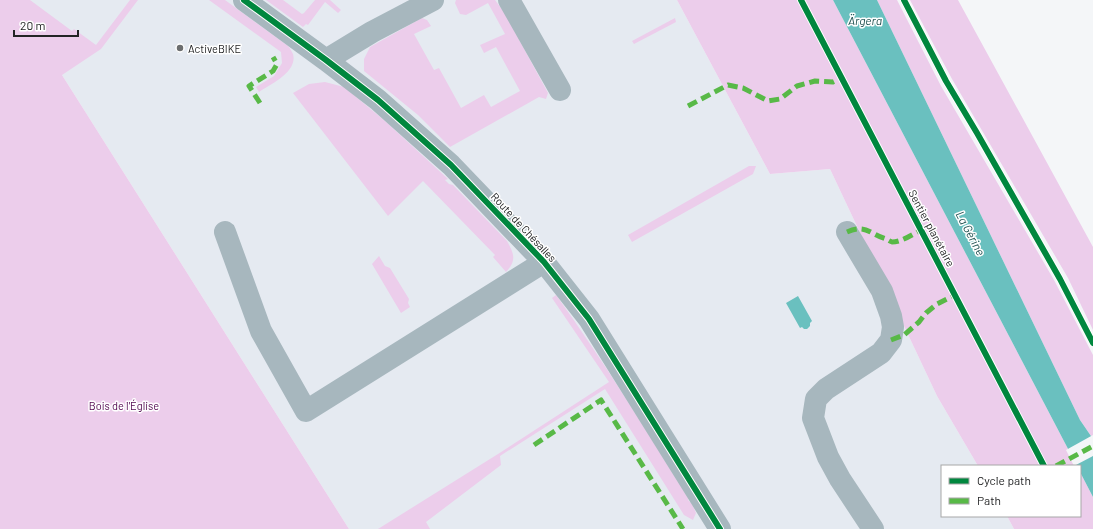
<svg xmlns="http://www.w3.org/2000/svg" width="1093" height="529" font-family="Barlow,sans-serif">
  <style>
    .built { fill: #e5eaf1 }
    .green { fill: #eccdeb }
    .water { fill: #6ac0bf }
    .pier { fill: #f4f6f8 }
    .lines { fill: none; stroke-linecap: round; stroke-linejoin: round }
    .minor { stroke: #a7b7be; stroke-width: 22 }
    .quiet { stroke: #58b947; stroke-width: 5; stroke-dasharray: 10 5; stroke-linecap: butt }
    .cycleway-casing { stroke: #fff; stroke-width: 8 }
    .cycleway { stroke: #00873e; stroke-width: 6 }
    .poi-dot { fill: #6c6e6f; stroke: #fff; stroke-width: 1.5 }
    .labels { text-anchor: middle; dominant-baseline: central; stroke-width: 3; stroke-linejoin: round; paint-order: stroke }
    .poi-label { font-size: 11px; fill: #232425; stroke: #fff; text-anchor: start }
    .street-label { font-size: 11px; fill: #232425; stroke: #fff }
    .park-label { font-size: 11px; fill: #51064f; stroke: #fff }
    .water-label { font-size: 12px; font-style: italic; fill: #205251; stroke: #fff }
  </style>
  <rect width="100%" height="100%" fill="#f4f6f8"/>
  <path class="built" d="M0,0h677l93,174 60,-5 107,227 41,70h-36v50h65l7,13h-665l-287,-454z"/>
  <path class="green" d="M0,0h30l42,31 2,-2 22,16 34,-45h8l-37,49 -39,26 287,454h-349z
    M209,0h16l63,46c2,2 4,6 5,8 5,18 -22,30 -34,38l-3,-5 18,-11 8,-13 -1,-11z
    M266,0h17l19,14 2,-1 11,-13h15l11,10 -3,3 -13,-11 -17,23 -2,-1 -3,3z
    M456,0h39l9,12 44,81 -2,6 -7,-2 -89,50 -32,-32 -54,-44v-12l6,-12 52,-29 5,2 4,6 -17,8 20,36 5,-2 22,40 23,-13 7,12 29,-16 -24,-44 -12,6 -4,-8 25,-11 -17,-31 -22,12 -6,-1 -5,-11z
    M677,0h156l244,466h-99l-41,-70 -107,-227 -60,5z
    M877,0h20l44,86 113,194 39,75v84l-13,-19z
    M910,0h48l135,247v83l-25,-52 -116,-199z
    M675,18l1,4 -42,22 -2,-3z
    M325,82l19,5 41,34 63,58 -3,1 4,4 4,1 54,56c7,13 10,19 -1,31l-13,-15 2,-2 -72,-74 -35,35 -95,-123 16,-9z
    M749,166h7l-3,8 -121,68 -4,-7z
    M379,256l6,10 5,2 19,31 -1,4 2,4 -9,6 -29,-49z
    M556,295c47,65 89,134 132,203v2l4,4 4,9 -3,7 -9,-5 -79,-126 -105,67 1,9 -75,57 4,7h-52l120,-75 111,-72 -57,-84z
    M1080,472l13,25v32h-79l-7,-13h73z"/>
  <path class="water" d="M833,0h44l203,420 13,19v58l-13,-25v-6h-3z
    M798,296l14,25 -2,2v3l-3,3h-3l-2,-2 -2,1 -14,-25z"/>
  <path class="pier" d="M1093,435v21l-19,10 -8,-16z"/>
  <g class="lines">
    <path class="minor" d="M244,0l82,60 52,40 73,65 93,97 45,57 131,210
      M509,0l51,90
      M326,60l46,-28 61,-32
      M225,232l36,99 45,80 238,-149
      M847,232l35,59 9,25 2,11 -2,13 -10,13 -55,36 -10,10 -3,19 15,39 12,22 33,50"/>
    <path class="quiet" d="M260,103l-11,-17 24,-15 4,-7 -4,-7
      M688,106l40,-21 15,3 25,13 12,-2 17,-13 18,-5 18,1 9,-4
      M847,232c19,-8 21,1 39,7 2,1 3,2 6,3 10,0 21,-8 29,-12
      M891,340l13,-5 15,-13 7,-9 11,-9 18,-9
      M534,445l67,-45 82,129
      M1056,466l37,-20"/>
    <defs>
      <path id="cycleway" d="M244,0l82,60 52,40 73,65 93,97 45,57 131,210
        M801,0l243,466
        M904,0l42,81 31,52 83,146 33,64"/>
    </defs>
    <use href="#cycleway" class="cycleway-casing"/>
    <use href="#cycleway" class="cycleway"/>
  </g>
  <circle class="poi-dot" cx="180" cy="48" r="4"/>
  <g class="labels">
    <g class="poi-label">
      <text x="188" y="48">ActiveBIKE</text>
    </g>
    <g class="street-label">
      <text transform="translate(524 227) rotate(47)">Route de Chésalles</text>
      <text transform="translate(932 228) rotate(62)">Sentier planétaire</text>
    </g>
    <g class="park-label">
      <text x="124" y="405">Bois de l'Église</text>
    </g>
    <g class="water-label">
      <text x="865" y="20">Ärgera</text>
      <text transform="translate(971 233) rotate(62)">La Gérine</text>
    </g>
  </g>
  <rect x="941" y="465" width="140" height="52" fill="#ffffff" stroke="#a7a7a8"/>
  <rect x="949" y="478" width="20" height="6" fill="#00873e" stroke="#a7a7a8"/>
  <text x="977" y="485" font-size="12" fill="#232425">Cycle path</text>
  <rect x="949" y="498" width="20" height="6" fill="#58b947" stroke="#a7a7a8"/>
  <text x="977" y="505" font-size="12" fill="#232425">Path</text>
  <path d="M14 30v6h64v-6" fill="none" stroke="#232425" stroke-width="2"/>
  <text x="20" y="30" font-size="12" fill="#232425" stroke="#ffffff" stroke-width="3" paint-order="stroke">20 m</text>
</svg>
